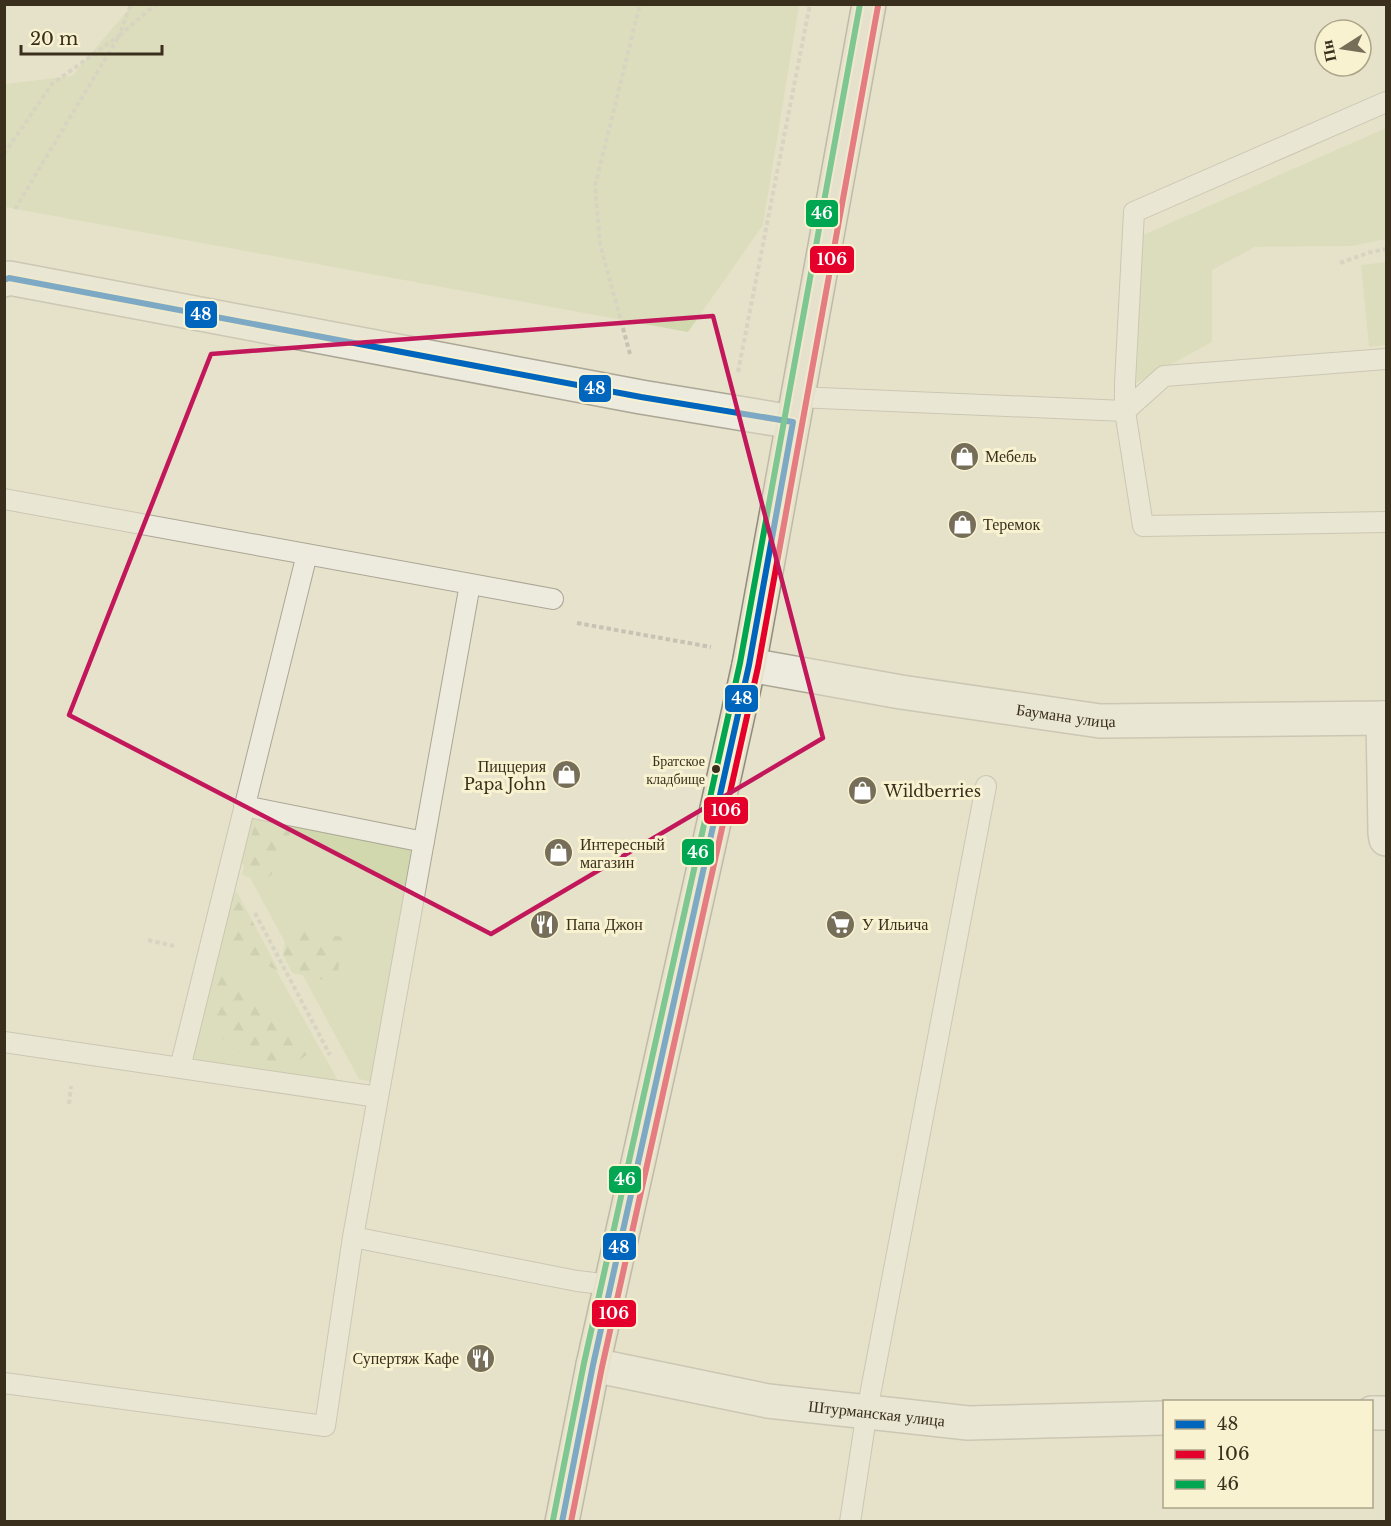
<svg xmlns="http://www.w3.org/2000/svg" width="1391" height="1526" font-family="'Libre Baskerville',serif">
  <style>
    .grass { fill: #d1d8ad }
    .forest { fill: url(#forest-firs) }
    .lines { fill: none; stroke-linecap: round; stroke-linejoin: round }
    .service-casing { stroke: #aba695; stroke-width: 22 }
    .minor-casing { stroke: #aba695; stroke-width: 36 }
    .primary-casing { stroke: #908b7b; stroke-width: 36 }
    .path { stroke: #c6c3b5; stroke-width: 4; stroke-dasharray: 4.5 3; stroke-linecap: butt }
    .service { stroke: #edeade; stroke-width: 20 }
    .minor { stroke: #edeade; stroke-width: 33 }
    .primary { stroke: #e5e1ce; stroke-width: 33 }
    .bus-1-casing { stroke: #f8f2d1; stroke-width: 10 }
    .bus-2-casing { stroke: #f8f2d1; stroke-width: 10 }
    .bus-3-casing { stroke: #f8f2d1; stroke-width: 10 }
    .bus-1 { stroke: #0065bd; stroke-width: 6 }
    .bus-2 { stroke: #e4002b; stroke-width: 6 }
    .bus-3 { stroke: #00a651; stroke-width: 6 }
    .marked { fill: none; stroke: #c2185b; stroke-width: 4.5; stroke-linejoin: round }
    .bus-dot { fill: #3a2f1c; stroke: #f8f2d1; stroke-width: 2 }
    .labels { text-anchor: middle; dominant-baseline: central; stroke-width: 6; stroke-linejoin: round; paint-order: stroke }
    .bus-label { font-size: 14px; fill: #3a2f1c; stroke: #f8f2d1; text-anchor: end }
    .poi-label { font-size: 16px; fill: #3a2f1c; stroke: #f8f2d1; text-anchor: start }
    .street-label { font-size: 16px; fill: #3a2f1c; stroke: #f8f2d1 }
    .line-badge { stroke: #f8f2d1; stroke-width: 2 }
    .badge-label { font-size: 16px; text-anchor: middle; font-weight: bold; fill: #fff }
  </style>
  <defs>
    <pattern id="forest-firs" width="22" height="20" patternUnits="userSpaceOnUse" patternTransform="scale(1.5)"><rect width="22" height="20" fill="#d1d8ad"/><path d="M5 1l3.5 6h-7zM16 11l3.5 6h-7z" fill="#b4ba94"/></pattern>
  </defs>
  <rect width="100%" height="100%" fill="#e6e2cb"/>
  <path class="grass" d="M132,5h667l-36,220 -75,107 -683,-125v-123l67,-8z
    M1386,128v111l-34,7 -97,1 -43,23v72l-76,41 7,-148z
    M1386,262v83l-17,2 -8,-82z
    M251,816l160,34 -40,232 -12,-3 -118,-218z
    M230,888l110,196 -153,-21z"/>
  <path class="forest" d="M256,817l37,8 -15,44 -15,13 -21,-7z
    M236,890l43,81 -57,-26z
    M287,929l56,8 -6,41 -9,3 -36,-8 -9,-18z
    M220,965l94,85 -16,11 -26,2 -39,-12 -19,-23 -3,-28z"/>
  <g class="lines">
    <defs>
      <path id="service" d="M797,397l328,14 18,115 243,-4
        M1125,411v-28l9,-171 252,-110
        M1125,411l39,-35 222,-17
        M4,499l549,100
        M470,584l-117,653 224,44 34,4
        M244,806l180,36
        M4,1042l374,55
        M180,1068l127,-514
        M4,1383l321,43 28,-189
        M850,1522l17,-111 119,-625"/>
      <g id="minor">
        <path d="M4,280l5,-2 632,119 152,25"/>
        <path id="s1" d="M749,665l152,27 199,29 286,-3"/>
        <path d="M1383,718l2,115 1,6"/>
        <path id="s2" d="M593,1365l175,36 200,22 196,-5"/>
        <path d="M1372,1413h14"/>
      </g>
      <path id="primary" d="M562,1522l31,-157 156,-700 120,-661"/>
    </defs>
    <use href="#service" class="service-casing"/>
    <use href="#minor" class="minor-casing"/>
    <use href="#primary" class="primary-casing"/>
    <path class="path" d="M4,154l48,-70 67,-48 12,-32
      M15,209l104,-173 37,-32
      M1340,263l31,-11 15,-3
      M630,354l-30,-110 -5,-58 45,-182
      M738,372l72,-368
      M577,623l134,24
      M255,913l75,142
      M148,940l26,6
      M69,1104l2,-18"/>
    <use href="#service" class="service"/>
    <use href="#minor" class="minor"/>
    <use href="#primary" class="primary"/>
    <defs>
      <path id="bus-1" d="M4,280l5,-2 632,119 152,25
        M562,1522l31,-157 156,-700 44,-243"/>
      <path id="bus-2" d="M571,1522l31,-155 156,-700 120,-661"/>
      <path id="bus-3" d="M553,1520l31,-157 156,-700 120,-659"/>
    </defs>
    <use href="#bus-1" class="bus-1-casing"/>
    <use href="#bus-2" class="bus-2-casing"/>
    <use href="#bus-3" class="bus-3-casing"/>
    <use href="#bus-1" class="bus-1"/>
    <use href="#bus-2" class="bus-2"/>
    <use href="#bus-3" class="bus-3"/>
  </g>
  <path d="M0 0H1391V1526H0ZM713,316l110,422 -332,196 -422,-219 142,-361z" fill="#e6e2cb" fill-opacity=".55" fill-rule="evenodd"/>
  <path class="marked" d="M713,316l110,422 -332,196 -422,-219 142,-361z"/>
  <defs>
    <symbol id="shop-disc" viewBox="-11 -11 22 22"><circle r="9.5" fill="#766e59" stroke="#f8f2d1"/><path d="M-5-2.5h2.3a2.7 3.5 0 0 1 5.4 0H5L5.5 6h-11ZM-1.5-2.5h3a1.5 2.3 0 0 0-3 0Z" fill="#fff"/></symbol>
    <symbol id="restaurant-disc" viewBox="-11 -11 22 22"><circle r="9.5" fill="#766e59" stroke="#f8f2d1"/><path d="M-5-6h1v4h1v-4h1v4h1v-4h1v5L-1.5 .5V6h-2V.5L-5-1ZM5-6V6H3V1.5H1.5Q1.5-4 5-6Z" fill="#fff"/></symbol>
    <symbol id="supermarket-disc" viewBox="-11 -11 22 22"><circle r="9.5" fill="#766e59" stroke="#f8f2d1"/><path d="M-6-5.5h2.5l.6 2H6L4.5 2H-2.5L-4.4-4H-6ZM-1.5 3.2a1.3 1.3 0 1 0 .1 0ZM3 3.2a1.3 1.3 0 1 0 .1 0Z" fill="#fff"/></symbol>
  </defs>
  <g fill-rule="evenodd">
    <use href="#shop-disc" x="948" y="440" width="33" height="33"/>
    <use href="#shop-disc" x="946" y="508" width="33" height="33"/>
    <use href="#shop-disc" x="550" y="758" width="33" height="33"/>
    <use href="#shop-disc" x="846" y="774" width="33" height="33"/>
    <use href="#shop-disc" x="542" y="836" width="33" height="33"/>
    <use href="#restaurant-disc" x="528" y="908" width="33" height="33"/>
    <use href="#supermarket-disc" x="824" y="908" width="33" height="33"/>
    <use href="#restaurant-disc" x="464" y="1342" width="33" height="33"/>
  </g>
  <circle class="bus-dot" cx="716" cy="769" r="5"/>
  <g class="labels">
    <g class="bus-label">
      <text x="705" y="761">Братское<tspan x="705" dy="18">кладбище</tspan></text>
    </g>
    <g class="poi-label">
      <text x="985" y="456">Мебель</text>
      <text x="983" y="524">Теремок</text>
      <text x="546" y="766" text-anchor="end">Пиццерия<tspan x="546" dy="18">Papa John</tspan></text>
      <text x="884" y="791">Wildberries</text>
      <text x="580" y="844">Интересный<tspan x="580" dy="18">магазин</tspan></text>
      <text x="566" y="924">Папа Джон</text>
      <text x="862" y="924">У Ильича</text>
      <text x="459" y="1358" text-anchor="end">Супертяж Кафе</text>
    </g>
    <g class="street-label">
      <text stroke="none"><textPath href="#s1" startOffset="321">Баумана улица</textPath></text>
      <text stroke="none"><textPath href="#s2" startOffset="288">Штурманская улица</textPath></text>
    </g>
  </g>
  <g class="line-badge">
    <rect x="805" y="199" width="34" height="29" rx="6" fill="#00a651"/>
    <rect x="809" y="245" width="46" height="29" rx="6" fill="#e4002b"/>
    <rect x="184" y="300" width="34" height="29" rx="6" fill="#0065bd"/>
    <rect x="578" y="374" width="34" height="29" rx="6" fill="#0065bd"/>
    <rect x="724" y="684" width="35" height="29" rx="6" fill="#0065bd"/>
    <rect x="703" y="796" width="46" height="29" rx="6" fill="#e4002b"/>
    <rect x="681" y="838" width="34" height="28" rx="6" fill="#00a651"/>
    <rect x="608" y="1165" width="34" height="29" rx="6" fill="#00a651"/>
    <rect x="602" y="1232" width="35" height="29" rx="6" fill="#0065bd"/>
    <rect x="591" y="1299" width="46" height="29" rx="6" fill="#e4002b"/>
  </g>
  <g class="badge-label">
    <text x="822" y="219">46</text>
    <text x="832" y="265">106</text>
    <text x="201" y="320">48</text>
    <text x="595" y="394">48</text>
    <text x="742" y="704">48</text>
    <text x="726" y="816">106</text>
    <text x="698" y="858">46</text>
    <text x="625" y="1185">46</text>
    <text x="619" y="1253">48</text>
    <text x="614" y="1319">106</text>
  </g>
  <rect width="1391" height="1526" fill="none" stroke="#3a2f1c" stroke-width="12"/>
  <rect x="1163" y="1400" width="210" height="108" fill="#f8f2d1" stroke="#aca489" stroke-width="1.5"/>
  <rect x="1175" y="1420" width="30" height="9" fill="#0065bd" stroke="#aca489" stroke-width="1.5"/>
  <text x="1217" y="1430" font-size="18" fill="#3a2f1c">48</text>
  <rect x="1175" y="1450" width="30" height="9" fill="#e4002b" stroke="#aca489" stroke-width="1.5"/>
  <text x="1217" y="1460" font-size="18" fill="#3a2f1c">106</text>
  <rect x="1175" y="1480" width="30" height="9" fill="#00a651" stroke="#aca489" stroke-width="1.5"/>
  <text x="1217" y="1490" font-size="18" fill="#3a2f1c">46</text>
  <g transform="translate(1343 48) rotate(258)"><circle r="28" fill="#f8f2d1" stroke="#aca489" stroke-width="1.5"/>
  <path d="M0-4.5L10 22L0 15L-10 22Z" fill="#766e59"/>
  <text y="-9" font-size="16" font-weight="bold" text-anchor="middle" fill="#3a2f1c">Пн</text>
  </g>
  <path d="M21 45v9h141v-9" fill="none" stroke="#3a2f1c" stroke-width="3"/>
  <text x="30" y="45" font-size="18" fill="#3a2f1c" stroke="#f8f2d1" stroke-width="4.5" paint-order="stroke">20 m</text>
</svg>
